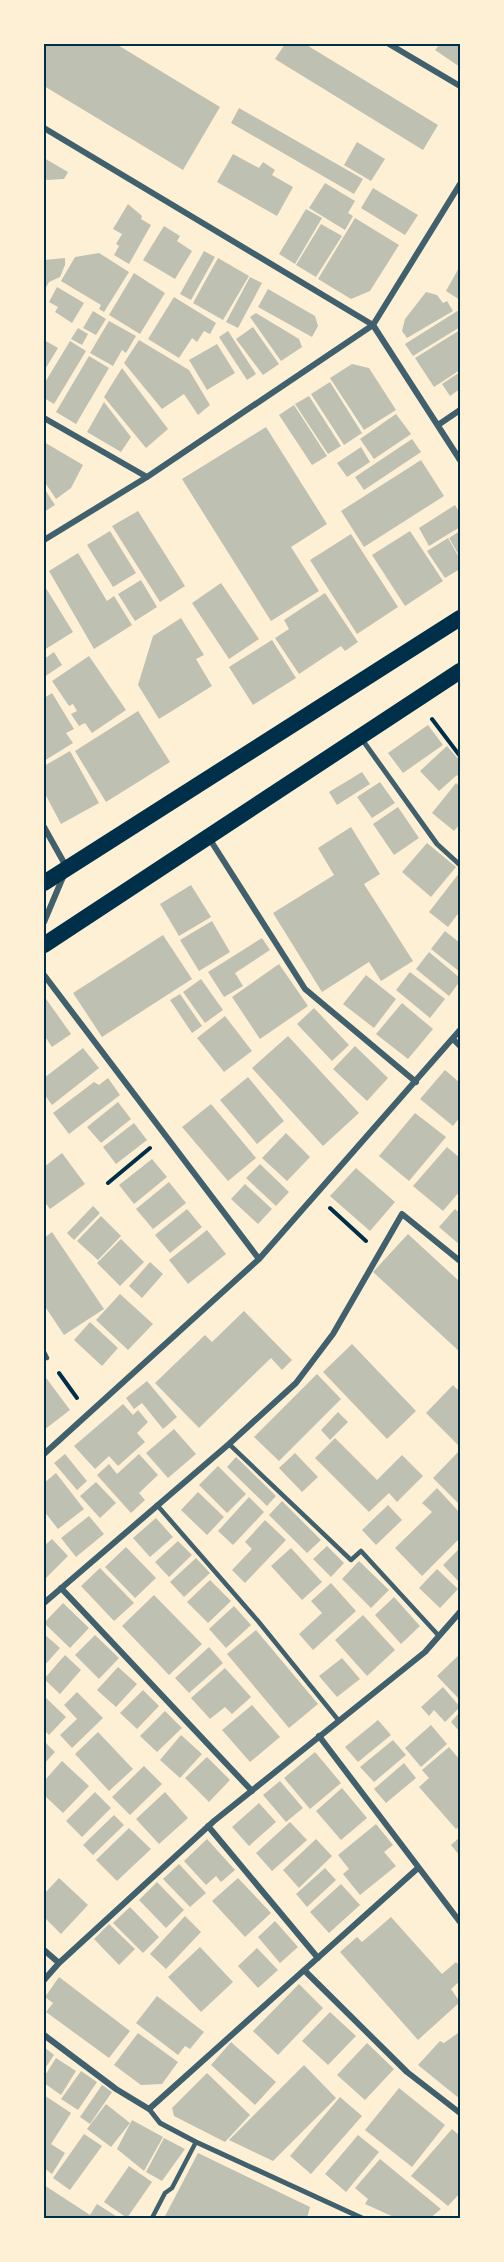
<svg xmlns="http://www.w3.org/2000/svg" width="504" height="2262" font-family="Inter,sans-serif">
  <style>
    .building { fill: #bec0b2 }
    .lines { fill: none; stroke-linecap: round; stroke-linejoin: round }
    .path { stroke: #003049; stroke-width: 4 }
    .service { stroke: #3f606c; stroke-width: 4.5 }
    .pedestrian { stroke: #3f606c; stroke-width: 5 }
    .minor { stroke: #3f606c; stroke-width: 6 }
    .trunk { stroke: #003049; stroke-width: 16 }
    .neatline { fill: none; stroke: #003049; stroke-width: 2 }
  </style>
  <rect width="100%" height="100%" fill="#fdf0d5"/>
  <path class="building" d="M44,44h72l104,63 -37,63 -139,-84z
    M285,44h20l133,81 -15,25 -148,-91z
    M440,44h20v23l-25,-17z
    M239,108l124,71 -9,15 -123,-71z
    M357,142l28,17 -14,22 -27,-16z
    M233,154l26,14 4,-6 12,8 -3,5 21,12 -16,29 -60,-34z
    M44,158l24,14 -4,7 -17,1 -3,-2z
    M325,183l30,18 -7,12 5,3 -8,14 -36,-22z
    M373,188l45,27 -13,20 -44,-27z
    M128,204l14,12 -1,3 10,6 -22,39 -15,-9 5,-9 -3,-2 6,-10 -9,-5z
    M306,209l16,9 -27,46 -16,-10z
    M355,218l44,27 -29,46 -19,8 -33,-20z
    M321,224l21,12 -26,41 -20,-12z
    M164,226l16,10 -3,5 15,10 -17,28 -32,-19z
    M204,251l11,6 -24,43 -11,-6z
    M99,253l30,19 -25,40 -5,-3 2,-4 -40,-24 14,-24z
    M65,258v7l-5,12 -11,5 -5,9v-31z
    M218,258l31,18 -26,44 -30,-17z
    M460,266v34l-14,-9z
    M134,273l31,20 -25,41 -31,-19z
    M250,277l12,6 -24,45 -12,-6z
    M57,287l27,16 -12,20 -17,-11 3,-5 -9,-5z
    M268,289l47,27 3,10 -6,11 -54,-30z
    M426,292l11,3 6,8 4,-2 6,10 -46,27 -5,-7 3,-12z
    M174,297l42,26 -6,11 -6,-3 -7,11 -5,-4 -13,20 -31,-19z
    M459,310l1,17 -47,29 -8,-12z
    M93,311l13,8 -10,16 -13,-7z
    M256,313l43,26 3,8 -21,14 -31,-44z
    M109,321l27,15 -10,17 -4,-3 -9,16 -23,-13z
    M253,327l26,37 -16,11 -27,-36z
    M78,328l10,6 -6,11 -11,-6z
    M460,330v40l-26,17 -19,-29z
    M228,331l28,43 -9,6 -28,-43z
    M44,340l14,8 -14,23z
    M139,340l50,30 21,35 -12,10 -14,-21 -22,15 -38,-46z
    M70,341l16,10 -32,53 -10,-6v-14z
    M217,344l18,29 -28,17 -18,-30z
    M89,356l20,12 -33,56 -20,-12z
    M352,364l17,4 27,42 -32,20 -34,-52z
    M122,368l46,61 -22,19 -42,-51z
    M460,372v17l-10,7 -8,-12z
    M330,382l32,51 -18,12 -33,-51z
    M309,396l32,50 -13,8 -33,-50z
    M104,402l27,35 -10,15 -34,-20z
    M294,405l33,51 -15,9 -33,-50z
    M396,414l15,20 -37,25 -14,-20z
    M266,427l61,97 -36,23 28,44 -48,30 -89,-142z
    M412,439l9,13 -57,38 -9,-13z
    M44,442l39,23 -12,23 -15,11 -12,-18z
    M361,447l9,15 -23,15 -10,-14z
    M421,460l23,36 -80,51 -23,-36z
    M44,488l11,17 -11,7z
    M455,505l5,9v13l-31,19 -10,-18z
    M138,511l47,75 -25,16 -48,-76z
    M110,531l26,42 -23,14 -26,-42z
    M410,531l33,50 -38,25 -33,-51z
    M460,531v26l-11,-19z
    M351,534l47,73 -41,27 -47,-74z
    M448,538l12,21v10l-15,9 -18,-27z
    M78,553l29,48 7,-5 18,29 -38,24 -45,-78z
    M141,580l16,27 -22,14 -17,-27z
    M221,583l38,56 -30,20 -37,-56z
    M44,585l29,47 -29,18z
    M325,593l33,49 -13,9 -4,-5 -42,28 -24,-36 14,-9 -5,-9z
    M181,618l23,37 -8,4 16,27 -53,33 -21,-34 15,-49z
    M272,640l24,38 -43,27 -24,-38z
    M54,652l8,13 -18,12v-18z
    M89,656l37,54 -34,23 -7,-10 -6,3 -8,-12 6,-3 -4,-7 -4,2 -17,-25z
    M52,693l22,36 -8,4 7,10 -29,18v-63z
    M138,711l32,51 -64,40 -31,-51z
    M428,725l15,20 -40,28 -15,-20z
    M447,746l13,15v17l-3,-3 -18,16 -19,-20z
    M70,751l29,52 -38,21 -17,-32v-26z
    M362,772l8,12 -33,21 -8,-13z
    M380,782l15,21 -23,15 -15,-21z
    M456,783l4,4v37l-6,7 -22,-18z
    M398,807l21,31 -25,17 -21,-31z
    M351,827l29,47 -16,10 49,77 -32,20 -12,-19 -47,30 -49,-79 61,-38 -16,-27z
    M427,843l29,24 -25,30 -29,-25z
    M460,872v39l-12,16 -19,-15z
    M191,885l20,32 -32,19 -19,-32z
    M212,921l18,31 -31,19 -19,-31z
    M445,931l15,12v29l-29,-23z
    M163,935l29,44 -90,58 -29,-44z
    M262,938l8,12 -35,23 8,13 -19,11 -16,-25z
    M429,952l31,26v3l-11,15 -33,-27z
    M279,964l29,42 -48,33 -28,-42z
    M410,972l35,27 -15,19 -34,-28z
    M366,975l30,24 -22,29 -31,-24z
    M201,979l22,31 -18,13 -22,-31z
    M180,994l22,32 -10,7 -22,-33z
    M44,996l27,38 -19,13 -8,-12z
    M402,1003l31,26 -25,30 -32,-25z
    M314,1008l35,37 -17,16 -35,-37z
    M225,1016l27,35 -28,21 -27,-34z
    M288,1036l71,77 -36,33 -71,-78z
    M355,1046l33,32 -21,23 -34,-32z
    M83,1048l16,20 -47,37 -8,-11v-16z
    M445,1070l15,13v34l-7,9 -33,-27z
    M248,1077l36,44 -27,23 -37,-44z
    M108,1078l12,17 -51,39 -16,-21 41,-31 5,3z
    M118,1102l13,17 -30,24 -14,-16z
    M211,1104l45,54 -28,23 -46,-54z
    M415,1113l31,24 -37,44 -30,-25z
    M134,1123l13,17 -31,24 -13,-17z
    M286,1133l24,24 -23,24 -25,-23z
    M447,1147l13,11v33l-17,20 -30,-25z
    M62,1153l23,31 -35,25 -6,-8v-34z
    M152,1159l15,18 -33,27 -15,-19z
    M260,1164l29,28 -13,14 -30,-28z
    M356,1168l39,34 -25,29 -40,-35z
    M169,1182l17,21 -33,26 -17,-20z
    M245,1184l27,25 -14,15 -27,-25z
    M93,1206l7,7 -26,27 -7,-7z
    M187,1209l15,18 -32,26 -15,-18z
    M455,1209l5,4v32l-21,-18z
    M101,1216l20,20 -23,24 -21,-19z
    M207,1230l19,24 -38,30 -19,-24z
    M52,1232l52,77 -40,26 -20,-30v-67z
    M408,1234l52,48v70l-87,-80z
    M121,1239l23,23 -24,24 -23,-23z
    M150,1262l13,12 -21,24 -13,-12z
    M120,1294l33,30 -25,26 -32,-30z
    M244,1311l48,49 -10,10 -11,-12 -72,70 -44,-45 50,-48 7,7z
    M90,1322l28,26 -16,18 -28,-26z
    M352,1344l64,67 -29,28 -64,-67z
    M317,1374l24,25 -62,62 -25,-24z
    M44,1375l26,35 -26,20z
    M147,1381l30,36 -14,12 -21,-26 -8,6 -8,-11z
    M453,1385l7,7v55l-34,-34z
    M123,1404l10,11 5,-5 10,12 -11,11 8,9 -27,24 -9,-10 -14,13 -21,-23z
    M338,1412l10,10 -18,18 -9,-10z
    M174,1429l22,25 -28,24 -22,-25z
    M335,1438l42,42 25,-25 21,21 -26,26 -8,-9 -20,19 -54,-54z
    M460,1450v55l-27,-27z
    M295,1453l23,24 -16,15 -23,-24z
    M65,1454l22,27 -10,9 -23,-27z
    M139,1454l19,21 -19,18 6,7 -14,13 -34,-38 12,-11 8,10z
    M236,1457l40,39 -9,10 -40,-39z
    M218,1466l28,28 -19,19 -28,-28z
    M56,1473l28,36 -26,20 -14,-18v-28z
    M96,1482l20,21 -16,15 -20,-22z
    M437,1488l23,25v25l-38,38 -27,-28 37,-36 -10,-9z
    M198,1492l26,25 -17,18 -26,-25z
    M249,1497l15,15 -31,33 -15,-14z
    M282,1501l39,39 -14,13 -38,-38z
    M388,1505l14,15 -26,25 -14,-15z
    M89,1516l15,18 -28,23 -15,-19z
    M156,1518l17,19 -23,20 -17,-19z
    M265,1520l21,20 -41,43 -13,-13 20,-21 -7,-7z
    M52,1539l16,17 -24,24v-34z
    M178,1541l14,14 -23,22 -14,-15z
    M327,1546l17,17 -13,14 -18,-18z
    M126,1547l30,31 -21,20 -30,-31z
    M291,1548l31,34 -20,18 -31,-34z
    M460,1548v35l-17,-18z
    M196,1558l14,15 -26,24 -14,-15z
    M359,1561l30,29 -18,18 -29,-29z
    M100,1568l34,35 -20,18 -33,-35z
    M437,1569l21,20 -18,19 -21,-20z
    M210,1580l21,21 -23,22 -21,-21z
    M331,1583l25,28 -43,39 -14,-16 23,-21 -11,-12z
    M154,1595l48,49 -33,31 -47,-49z
    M394,1597l26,29 -19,18 -26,-29z
    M63,1603l26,25 -19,20 -26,-25z
    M234,1606l17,19 -25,23 -17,-19z
    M363,1615l32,35 -28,26 -32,-36z
    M256,1630l62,74 -29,24 -62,-74z
    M44,1634l16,14 -16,18z
    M95,1635l24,23 -20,21 -24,-24z
    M209,1647l14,16 -34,30 -14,-15z
    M460,1654v46l-23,-24z
    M65,1655l16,15 -21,24 -16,-15z
    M342,1658l18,21 -23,18 -18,-21z
    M118,1667l19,17 -21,23 -19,-17z
    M225,1668l26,29 -19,17 -7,-7 -15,12 -19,-21z
    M443,1687l17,20 -15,15 -11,-12 -5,6 -8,-9z
    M143,1690l16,16 -22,23 -17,-16z
    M77,1692l26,26 -31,30 -12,-13 17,-16 -13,-14z
    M44,1696l22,21 -17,18 -5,-5z
    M252,1705l28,32 -30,25 -28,-32z
    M165,1711l17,17 -25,24 -17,-16z
    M460,1712v20l-9,-10z
    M378,1720l13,15 -33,27 -13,-15z
    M431,1725l16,19 -26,23 -16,-19z
    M98,1732l35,37 -24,22 -34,-37z
    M181,1735l21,19 -22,24 -20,-18z
    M393,1740l13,15 -32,27 -14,-15z
    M44,1741l11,11 -11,12z
    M449,1747l11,13v66l-4,3 -37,-42 10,-9 -7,-8z
    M315,1752l26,31 -31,26 -26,-31z
    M207,1757l23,23 -21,22 -24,-24z
    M62,1761l27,25 -26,27 -19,-18v-14z
    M404,1763l12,15 -30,25 -12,-14z
    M144,1766l18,18 -32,31 -18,-18z
    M280,1781l23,27 -17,14 -23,-27z
    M342,1788l25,30 -26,22 -25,-29z
    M95,1792l16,16 -29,29 -16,-16z
    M165,1792l23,26 -29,26 -23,-25z
    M259,1803l17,19 -27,24 -17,-19z
    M114,1815l10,10 -31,30 -10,-10z
    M290,1822l17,18 -35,31 -16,-18z
    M376,1824l17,21 -9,7 12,14 -36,29 -17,-21 6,-5 -11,-14z
    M129,1828l22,21 -34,32 -21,-21z
    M460,1837v19l-9,-11z
    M207,1839l28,31 -14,12 -5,-6 -10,9 -22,-24z
    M316,1839l16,17 -33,32 -16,-18z
    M179,1864l27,29 -16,14 -27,-28z
    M325,1868l11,12 -29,27 -11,-13z
    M59,1878l29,27 -27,29 -17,-17v-23z
    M238,1878l33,35 -26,24 -33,-36z
    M157,1882l27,28 -18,18 -27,-28z
    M341,1884l19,21 -31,28 -19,-21z
    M130,1907l29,30 -16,16 -30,-30z
    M185,1916l16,16 -35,37 -16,-15z
    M391,1917l51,57 14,-12 4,5v14l-9,8 9,13 -42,38 -78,-88 17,-15 5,5z
    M275,1921l23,26 -18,16 -22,-26z
    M109,1924l26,25 -16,16 -25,-26z
    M200,1947l33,35 -32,30 -33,-35z
    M257,1948l21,22 -20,18 -20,-22z
    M59,1977l71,54 -21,27 -63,-46 7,-9 -8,-6z
    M299,1984l24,24 -45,47 -25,-24z
    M157,1996l47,36 -14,17 -5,-3 -7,9 -42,-32z
    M330,2012l26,24 -28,29 -26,-24z
    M138,2033l40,29 -16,22 -21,1 -27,-20z
    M458,2033l2,2v64l-42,-34 22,-24 4,2z
    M231,2042l45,40 -21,23 -44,-40z
    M367,2043l27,26 -29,31 -28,-25z
    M44,2047l10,8 -10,15z
    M56,2058l20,13 -15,24 -17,-12v-6z
    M304,2065l32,33 -63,63 -44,-21z
    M81,2071l16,11 -19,28 -17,-11z
    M207,2073l43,42 -25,27 -51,-26 -2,-8z
    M102,2085l10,7 -22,32 -10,-7z
    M399,2088l46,37 -33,42 -47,-37z
    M44,2095l27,18 -20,31 14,9 -13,21 -8,-6z
    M340,2097l22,19 -51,58 -21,-18z
    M106,2104l24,19 -19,24 -24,-18z
    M132,2120l31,17 -19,34 -27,-22z
    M452,2129l8,7v57l-12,13 -37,-30z
    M84,2134l18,12 -32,44 -17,-12z
    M358,2135l21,17 -33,40 -21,-18z
    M164,2138l21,11 -23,32 -16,-9z
    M198,2153l112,54 -3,11h-143z
    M380,2159l61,50 -11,9h-34l-31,-14 3,-5 -13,-11z
    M129,2166l23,16 -25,36 -23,-16z
    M44,2185l46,30 7,-11 22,14h-75z"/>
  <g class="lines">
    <path class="path" d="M432,719l28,37
      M108,1183l42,-35
      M330,1208l36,33
      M59,1373l18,25"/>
    <path class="service" d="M44,1352l3,6
      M229,1444l122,116 10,-9 78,85
      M157,1505l101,116 81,100
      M152,2218l13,-25 7,-5 24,-46"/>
    <path class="pedestrian" d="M361,738l76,106 23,21
      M149,2109l11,14 36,19 166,76"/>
    <path class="minor" d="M389,44l71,42
      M44,128l329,197 87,135
      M44,418l103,59
      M438,425l22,-15
      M44,540l103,-63 226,-152 87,-141
      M44,827l23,41
      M209,838l96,151 111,93
      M44,922l19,-45
      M44,975l215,284
      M453,1039l7,7
      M44,1454l215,-195 201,-229
      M61,1588l191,203
      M44,1603l185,-159 67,-61 37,-49 69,-120 58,47
      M319,1736l141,186
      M208,1826l110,132
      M44,1950l15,13
      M304,1970l103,102 53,41
      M44,1980l15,-17 155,-142 211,-169 35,-40
      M44,2035l72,54 33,20 269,-241"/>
    <path class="trunk" d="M44,883l416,-265
      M44,945l416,-274"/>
  </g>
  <rect width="504" height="2262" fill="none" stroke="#fdf0d5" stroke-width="90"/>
  <rect x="45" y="45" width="414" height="2172" class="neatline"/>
</svg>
